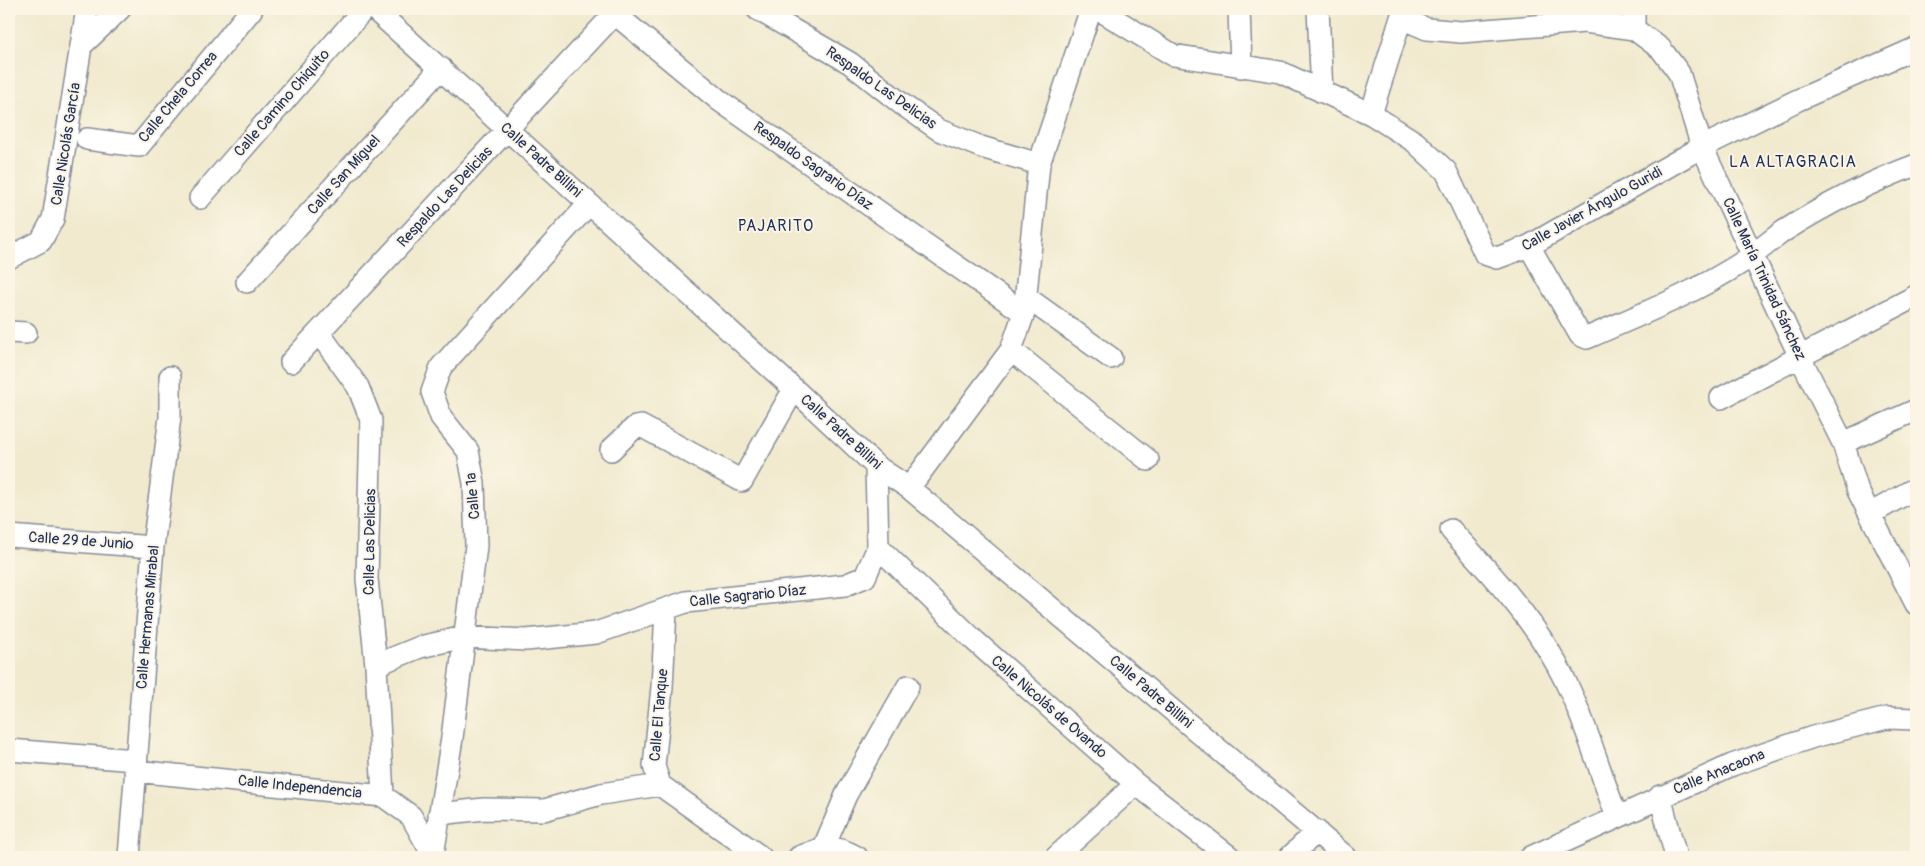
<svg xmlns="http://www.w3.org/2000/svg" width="1925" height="866" font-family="Pangolin,sans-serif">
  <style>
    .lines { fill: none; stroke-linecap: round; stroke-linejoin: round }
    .minor-casing { stroke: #868c96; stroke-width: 24 }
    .minor { stroke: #fff; stroke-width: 21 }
    .labels { text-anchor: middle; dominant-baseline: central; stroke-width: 4; stroke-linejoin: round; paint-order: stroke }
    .street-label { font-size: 15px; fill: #1b2f5e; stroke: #fcf5e5 }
    .neighbourhood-label { font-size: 16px; letter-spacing: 1px; fill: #1b2f5e; stroke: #fcf5e5 }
  </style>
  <rect width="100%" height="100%" fill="#fcf5e5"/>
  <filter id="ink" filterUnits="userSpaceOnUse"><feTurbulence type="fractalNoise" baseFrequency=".02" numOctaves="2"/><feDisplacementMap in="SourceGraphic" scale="10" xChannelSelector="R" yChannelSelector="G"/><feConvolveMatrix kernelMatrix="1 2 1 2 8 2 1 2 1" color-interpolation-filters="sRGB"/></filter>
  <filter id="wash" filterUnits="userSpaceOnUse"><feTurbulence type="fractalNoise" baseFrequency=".0096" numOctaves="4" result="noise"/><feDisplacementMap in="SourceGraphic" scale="20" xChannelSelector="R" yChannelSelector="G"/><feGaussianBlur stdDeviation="1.12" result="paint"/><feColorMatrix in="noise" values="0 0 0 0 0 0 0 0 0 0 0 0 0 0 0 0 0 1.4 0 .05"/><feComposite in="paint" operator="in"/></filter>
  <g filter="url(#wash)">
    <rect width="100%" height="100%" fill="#f1eacf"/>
  </g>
  <g filter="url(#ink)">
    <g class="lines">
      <defs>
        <path id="minor" d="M374,9l420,380 82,77 33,22 437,369
          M609,9l111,92 304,212
          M757,9l93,54 53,42 36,25 42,17 58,17
          M1098,9l75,46 107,17 91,42 44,28 31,29 39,83 12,4 32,-12 173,-99 96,-47 118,-52
          M1239,9l2,58
          M1318,9l4,83
          M1404,9l-3,9 26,11 34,3 124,-10
          M1568,9l17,13 49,7 27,20 18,24 23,74 98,210 43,86 15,48 58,113
          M1634,9v20
          M81,46l39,-37
          M1371,114l30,-96
          M87,139l52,7 113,-137
          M200,198l164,-189
          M1529,246l51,89 7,3c52,-23 106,-44 154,-75 15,-9 28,-22 43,-32 41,-26 86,-49 132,-66
          M9,258l32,-17 12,-22 34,-210
          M247,282l194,-214
          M1026,297l85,61
          M9,332l17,1
          M319,333l39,54 13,33 -4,159 9,86 7,131
          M1011,350l137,110
          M291,362l328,-353
          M1721,398l195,-102
          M1843,443l73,-33
          M611,450l24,-23 6,-1 101,55 52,-92
          M909,488l102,-138 13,-37 15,-149 52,-155
          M1870,514l46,-26
          M1451,530c35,39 71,76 98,121 31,50 47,111 68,166
          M9,536l144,11
          M878,547l97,94 161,143 94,73
          M666,610l-4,77 -8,79 6,19 101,72
          M376,665l44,-18 44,-10 62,3 70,-7 90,-31 159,-17 20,-8 13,-30 -2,-81
          M9,750l126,10
          M135,771l248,25 28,20 23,41
          M1660,796l16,61
          M439,814l45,-5 60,1 57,-16 59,-9
          M824,847l22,-52 62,-109
          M433,855l19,-117 24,-192 -2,-63 -6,-32 -27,-34 -9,-25 9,-25 148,-163
          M129,857l24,-310 17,-130v-40
          M799,857c26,-10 33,-14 58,0
          M1056,857l80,-73
          M1290,857l27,-26
          M1531,857l201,-92 81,-28 74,-19 29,1"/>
      </defs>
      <use href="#minor" class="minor-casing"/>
      <use href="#minor" class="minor"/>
    </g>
  </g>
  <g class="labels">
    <g class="street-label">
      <text transform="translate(881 88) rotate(35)">Respaldo Las Delicias</text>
      <text transform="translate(178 97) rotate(-50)">Calle Chela Correa</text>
      <text transform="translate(282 103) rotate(-49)">Calle Camino Chiquito</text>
      <text transform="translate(66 144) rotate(-81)">Calle Nicolás García</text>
      <text transform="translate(541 160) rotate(42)">Calle Padre Billini</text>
      <text transform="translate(813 166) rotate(35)">Respaldo Sagrario Díaz</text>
      <text transform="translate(344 175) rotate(-48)">Calle San Miguel</text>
      <text transform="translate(445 197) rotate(-47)">Respaldo Las Delicias</text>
      <text transform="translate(1592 209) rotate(-29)">Calle Javier Ángulo Guridi</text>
      <text transform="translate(1764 279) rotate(65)">Calle María Trinidad Sánchez</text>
      <text transform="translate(841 432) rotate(42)">Calle Padre Billini</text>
      <text transform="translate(473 496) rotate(-95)">Calle 1ª</text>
      <text transform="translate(81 541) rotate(4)">Calle 29 de Junio</text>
      <text transform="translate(370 542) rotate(-89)">Calle Las Delicias</text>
      <text transform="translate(748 596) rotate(-6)">Calle Sagrario Díaz</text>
      <text transform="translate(148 617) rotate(-85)">Calle Hermanas Mirabal</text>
      <text transform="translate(1151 692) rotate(40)">Calle Padre Billini</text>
      <text transform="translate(1049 707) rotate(41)">Calle Nicolás de Ovando</text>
      <text transform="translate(659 715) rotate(-85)">Calle El Tanque</text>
      <text transform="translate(1719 772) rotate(-22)">Calle Anacaona</text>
      <text transform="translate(300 787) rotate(6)">Calle Independencia</text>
    </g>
    <g class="neighbourhood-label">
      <text x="1793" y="162">LA ALTAGRACIA</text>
      <text x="776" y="226">PAJARITO</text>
    </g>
  </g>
  <rect width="1925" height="866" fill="none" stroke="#fcf5e5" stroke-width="30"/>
</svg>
